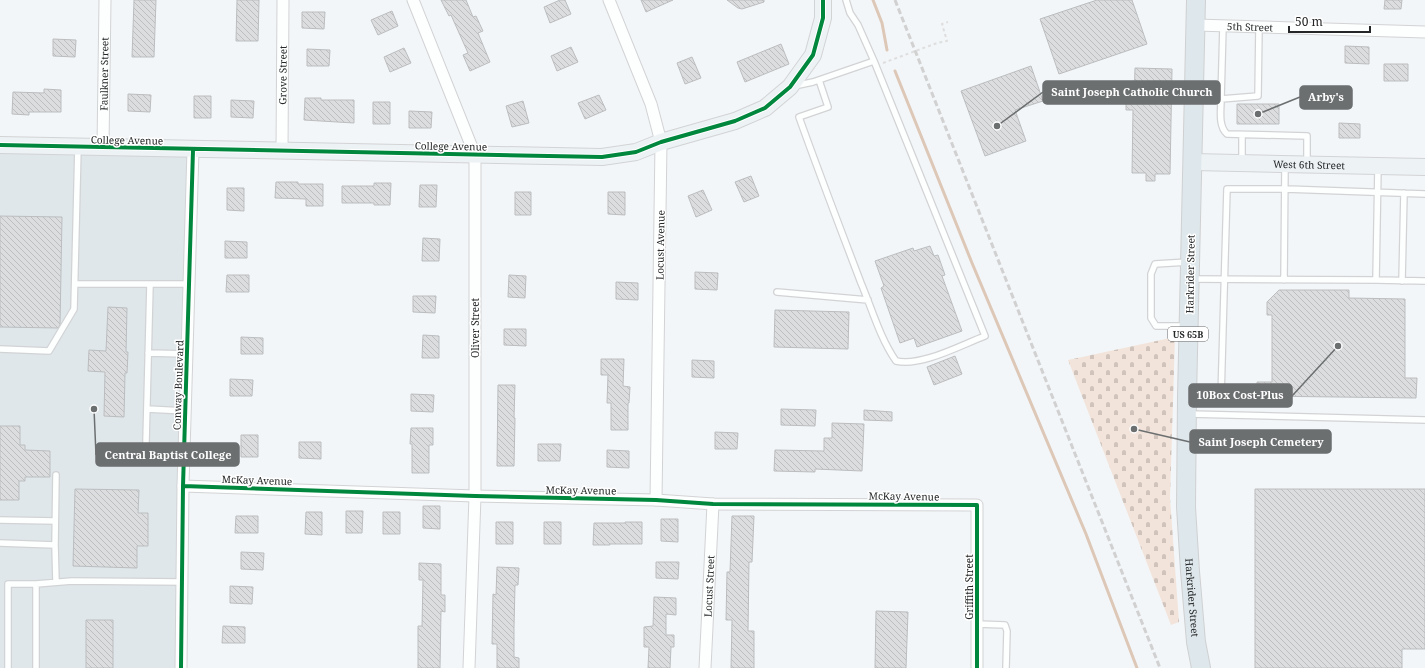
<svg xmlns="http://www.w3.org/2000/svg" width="1425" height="668" font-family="'Noto Serif',serif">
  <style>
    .built { fill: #dfe7eb }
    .cemetery { fill: url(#cemetery-stones) }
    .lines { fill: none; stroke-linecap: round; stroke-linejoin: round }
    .stream { stroke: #ddc7b7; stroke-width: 3 }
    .building { fill: url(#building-back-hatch); stroke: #bbbdbf }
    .lane-casing { stroke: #d2d3d5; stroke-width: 8 }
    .street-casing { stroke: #d2d3d5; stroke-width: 13 }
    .secondary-casing { stroke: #d2d3d5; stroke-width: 18 }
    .primary-casing { stroke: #cfd0d1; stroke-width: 20 }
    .path { stroke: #dedede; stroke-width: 2; stroke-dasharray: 3 3; stroke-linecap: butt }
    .lane { stroke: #fdfefe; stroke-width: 5.5 }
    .street { stroke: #fdfefe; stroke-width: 11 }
    .secondary { stroke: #edf2f5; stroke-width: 16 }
    .primary { stroke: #dee7eb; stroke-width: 18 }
    .rail { stroke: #d1d1d2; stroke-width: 3; stroke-dasharray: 6 3; stroke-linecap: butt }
    .cycleway-casing { stroke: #fff; stroke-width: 6 }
    .cycleway { stroke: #00873e; stroke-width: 4 }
    .labels { text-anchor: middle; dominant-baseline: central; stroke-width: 3; stroke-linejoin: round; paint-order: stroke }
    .shield { fill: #fff; stroke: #666768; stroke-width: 1 }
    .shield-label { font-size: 9px; font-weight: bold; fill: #242627 }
    .street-label { font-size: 10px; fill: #242627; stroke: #fff }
    .leader { fill: none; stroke: #6c6f70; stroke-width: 1.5 }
    .callout-dot { fill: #6c6f70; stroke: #fff; stroke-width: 1.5 }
    .callout { fill: #6c6f70; stroke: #6c6f70; stroke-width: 1.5 }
    .callout-label { font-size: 11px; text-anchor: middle; font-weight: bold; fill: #fff }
  </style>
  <defs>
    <pattern id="cemetery-stones" width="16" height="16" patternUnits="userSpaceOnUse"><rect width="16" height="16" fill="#f2e4da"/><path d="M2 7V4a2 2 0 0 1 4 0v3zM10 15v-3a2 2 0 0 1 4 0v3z" fill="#cfc3bb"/></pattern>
    <pattern id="building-back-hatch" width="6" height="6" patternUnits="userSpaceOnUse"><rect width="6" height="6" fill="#dbdddf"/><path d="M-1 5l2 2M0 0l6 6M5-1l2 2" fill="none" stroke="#bcbebf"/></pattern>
  </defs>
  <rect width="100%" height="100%" fill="#f3f6f8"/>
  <path class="built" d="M0,145l193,5 -12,518h-181z"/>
  <path class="cemetery" d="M1175,337l-5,161 9,124 -8,3 -103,-265z"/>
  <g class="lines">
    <path class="stream" d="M873,0l9,23 5,27
      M895,71l77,192 114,271 51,134"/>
  </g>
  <path class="building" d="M134,0h22l-2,57h-22z
    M237,0h22l-1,41h-22z
    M441,0h25l7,17 3,-1 7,15 -5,2 12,29 -20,9 -7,-16 5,-2 -17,-38 -2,1z
    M560,0h5l6,14 -21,9 -6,-16z
    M641,0h32l-27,12z
    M727,0h37v2l-22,7 -4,-1z
    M1097,0h35l15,44 -88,30 -19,-55z
    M1385,0h17l-1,9h-17z
    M392,11l6,15 -20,9 -7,-15z
    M302,12h23l-1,17 -22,-1z
    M53,39l23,1 -1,17 -22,-1z
    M781,44l8,20 -44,18 -8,-20z
    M1345,46l24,1v17l-24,-1z
    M571,47l7,15 -21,9 -6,-15z
    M404,48l7,15 -21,9 -6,-15z
    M307,49l23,1 -1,16h-22z
    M692,57l9,21 -16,6 -8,-21z
    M1384,64h24v17h-24z
    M1031,66l12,35 -28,9 11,31 -41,15 -24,-65z
    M1135,68l37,1 -2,105h-15v7h-9v-8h-14l1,-63h-7v-8h8z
    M44,89l17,1v22h-32v3l-17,-1 1,-22 31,1z
    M128,94l23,1 -1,17 -22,-1z
    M599,95l7,15 -21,9 -7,-16z
    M194,96h17v22h-17z
    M305,98h16v2h33v23l-50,-3z
    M231,100l23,1 -1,17 -22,-1z
    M523,101l6,22 -17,4 -6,-21z
    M373,102h17v22h-17z
    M1237,104h42v20h-42z
    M409,111l23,1 -1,16h-22z
    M1339,123l21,1v14h-21z
    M751,176l8,20 -15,6 -9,-20z
    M276,182h22v2h25v22h-17v-7l-31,-1z
    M374,183h17l-1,22h-16v-2h-32v-17h32z
    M420,185h17l-1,22h-17z
    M227,188h17v23l-17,-1z
    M703,190l9,20 -16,7 -8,-21z
    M515,192h16v23h-16z
    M608,192h17v23l-17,-1z
    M0,216l62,1 -2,108 -2,3 -58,-1z
    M423,238l17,1 -1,22h-17z
    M225,241l22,1v16h-22z
    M930,246l4,10 4,-1 7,20 -3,1 20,55 -45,16 -3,-9 -14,5 -19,-55 3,-2 -9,-25 38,-13 1,3z
    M695,272l23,1 -1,17 -22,-1z
    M227,275h22v17h-23z
    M509,275l17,1 -1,22 -17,-1z
    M616,282l22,1v17l-22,-1z
    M1279,290h70v8l56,1v79h12l-1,20 -159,-2v-14h15v-67h-5v-13z
    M413,296h23l-1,17 -22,-1z
    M108,307l19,1 -1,44h2l-1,21h-2l-1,44 -20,-1 1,-44 -17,-1 1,-21 17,1z
    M775,310l74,2 -1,37 -74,-2z
    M504,329h22v17l-22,-1z
    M423,335l16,1v22h-17z
    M241,337l22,1v16h-22z
    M955,356l7,18 -28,11 -7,-18z
    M601,359h23l-1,27 7,1 -1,16h-1v27h-17v-27h-4l1,-28h-7z
    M692,360l22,1v17l-22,-1z
    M230,379l23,1 -1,16h-22z
    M498,385h17l-1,33h1l-1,48h-17z
    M411,394l23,1 -1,17 -22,-1z
    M781,409l35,1 -1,16 -34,-1z
    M864,410l28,2v9l-28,-1z
    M832,423l32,1 -2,47 -47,-2v3l-41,-1 1,-21 49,1v-13h8z
    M0,426h20v19h5v5l25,1v26h-25v4h-6v19h-19z
    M411,428h22v17h-4v28h-17v-29h-2z
    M715,432l23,1 -1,16h-22z
    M241,435h17v22h-17z
    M299,442h22v17l-22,-1z
    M538,444h23l-1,17h-22z
    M607,450l22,1v17l-22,-1z
    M75,489l64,1 -1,23h10v33h-11v22l-64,-2z
    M1255,489h170v160h-23v19h-147z
    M423,506h17v23l-17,-1z
    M346,511h17l-1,22h-16z
    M306,512h16v23l-17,-1z
    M383,512h17v22h-17z
    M236,516h22v17h-23z
    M732,516h22l-2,46h-3l-1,69h6v37h-23l1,-48h-6l1,-48h3z
    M661,519h17v23l-17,-1z
    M496,522h17v22h-17z
    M544,522h17v22h-17z
    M625,522h17v22h-32v1h-17l1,-22h31z
    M241,552l23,1 -1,17 -22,-1z
    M656,562h23l-1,17 -22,-1z
    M419,563l22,1v31h4v17l-4,-1 -1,57h-22v-42h4l1,-46h-4z
    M497,567l22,1 -1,17h-3l-1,42v30l5,1v10h-22v-24h-5l1,-50 3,1z
    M230,586l23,1 -1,17 -22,-1z
    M654,597l22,1v17l-10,-1v21h8v12h-3l-1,21h-22l1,-21h-5v-20l9,-1z
    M876,611l32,1 -2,56h-31z
    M86,620h27v48h-27z
    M223,626l22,1v16h-23z"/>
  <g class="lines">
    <defs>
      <path id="lane" d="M1223,26l-2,73 37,-3 1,-69
        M819,80l9,27 -29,10c20,56 41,111 62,166 11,26 19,55 35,78 25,6 65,-16 89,-25l-111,-275 -16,-36 -8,-12 -4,-13
        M794,86l19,-4 61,-21
        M1197,99h24c0,11 -3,27 6,35l80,2v28
        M1242,135v28
        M1192,279l184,1 2,-113
        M1284,280l1,-116
        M1376,280l49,1
        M1402,281l2,-88
        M75,284h114
        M777,292l91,8
        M1186,326h-30l-5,-8v-44l4,-10 33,-2
        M0,349l49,2 25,-42 4,-162
        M148,353l39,1
        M1189,397h32l6,-208h59l139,5
        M147,409l38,2
        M1189,414l236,6
        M146,442l4,-158
        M0,520l55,1
        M0,543l55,2 1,37
        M55,545l1,-70
        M977,624l28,1 2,6 -1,37
        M8,668v-84h28
        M36,668v-84l36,-3 110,1"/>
      <g id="street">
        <path d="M413,0l62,155v341l-6,172"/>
        <path d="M609,0l42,104 10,38 -5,358"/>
        <path id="s1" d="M1196,25l229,7"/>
        <path id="s2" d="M103,147l2,-147"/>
        <path id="s3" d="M282,151l1,-151"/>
        <path d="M183,486l292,10 181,4 57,4 264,1v163"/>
        <path d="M181,668l2,-182 10,-336"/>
        <path id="s4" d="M705,668l8,-164"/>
      </g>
      <g id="secondary">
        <path d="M0,145l602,12 34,-5 25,-10 74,-21 30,-13 25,-21 23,-32 10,-37v-18"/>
        <path id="s5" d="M1193,162l232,5"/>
      </g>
      <g id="primary">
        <path id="s6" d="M1196,0l-9,397 -1,110 4,64 6,71 5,26"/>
      </g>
    </defs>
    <use href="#lane" class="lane-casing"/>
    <use href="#street" class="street-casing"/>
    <use href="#secondary" class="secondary-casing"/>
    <use href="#primary" class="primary-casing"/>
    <path class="path" d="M883,63l54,-20 10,-2 -5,-17 6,-2"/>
    <use href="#lane" class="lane"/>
    <use href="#street" class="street"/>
    <use href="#secondary" class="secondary"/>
    <use href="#primary" class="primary"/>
    <path class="rail" d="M895,0l265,668"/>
    <defs>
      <path id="cycleway" d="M0,145l602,12 34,-5 25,-10 74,-21 30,-13 25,-21 23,-32 10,-37v-18
        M183,486l292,10 181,4 57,4 264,1v163
        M181,668l2,-182 10,-336"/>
    </defs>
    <use href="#cycleway" class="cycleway-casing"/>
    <use href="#cycleway" class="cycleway"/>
  </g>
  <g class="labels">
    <rect class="shield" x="1168" y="327" width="40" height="14" rx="3"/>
    <g class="shield-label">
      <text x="1188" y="334">US 65B</text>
    </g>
    <g class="street-label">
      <text stroke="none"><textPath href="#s1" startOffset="54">5th Street</textPath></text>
      <text stroke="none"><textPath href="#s2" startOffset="73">Faulkner Street</textPath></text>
      <text stroke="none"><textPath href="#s3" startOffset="76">Grove Street</textPath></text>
      <text transform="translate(127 140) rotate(1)">College Avenue</text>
      <text transform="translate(451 146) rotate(1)">College Avenue</text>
      <text stroke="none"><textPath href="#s5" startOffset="116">West 6th Street</textPath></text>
      <text transform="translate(660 245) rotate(-89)">Locust Avenue</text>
      <text transform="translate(1190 274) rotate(-89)">Harkrider Street</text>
      <text transform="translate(475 328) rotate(-90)">Oliver Street</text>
      <text transform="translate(178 385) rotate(-88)">Conway Boulevard</text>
      <text transform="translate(257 480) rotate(2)">McKay Avenue</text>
      <text transform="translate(581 490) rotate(1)">McKay Avenue</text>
      <text transform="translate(904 496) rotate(1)">McKay Avenue</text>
      <text stroke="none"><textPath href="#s4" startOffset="82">Locust Street</textPath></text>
      <text transform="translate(969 587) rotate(-90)">Griffith Street</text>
      <text stroke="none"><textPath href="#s6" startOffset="598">Harkrider Street</textPath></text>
    </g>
  </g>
  <path class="leader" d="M997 126L1043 92M1258 114L1300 97M1338 346L1292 396M1134 429L1190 442M94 409L96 455"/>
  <g class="callout-dot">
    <circle cx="997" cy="126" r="4"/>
    <circle cx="1258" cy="114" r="4"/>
    <circle cx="1338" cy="346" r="4"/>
    <circle cx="1134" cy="429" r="4"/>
    <circle cx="94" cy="409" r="4"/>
  </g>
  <g class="callout">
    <rect x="1043" y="81" width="177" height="23" rx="4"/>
    <rect x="1300" y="86" width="52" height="23" rx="4"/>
    <rect x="1189" y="384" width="103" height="23" rx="4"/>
    <rect x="1190" y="430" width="141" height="23" rx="4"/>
    <rect x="96" y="443" width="143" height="23" rx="4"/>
  </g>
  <g class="callout-label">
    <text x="1132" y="96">Saint Joseph Catholic Church</text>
    <text x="1326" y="101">Arby's</text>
    <text x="1240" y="399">10Box Cost-Plus</text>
    <text x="1261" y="446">Saint Joseph Cemetery</text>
    <text x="168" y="459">Central Baptist College</text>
  </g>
  <path d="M1289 26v6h81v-6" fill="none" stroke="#242627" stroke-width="2"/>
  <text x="1295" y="26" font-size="12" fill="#242627" stroke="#ffffff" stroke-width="3" paint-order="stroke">50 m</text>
</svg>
